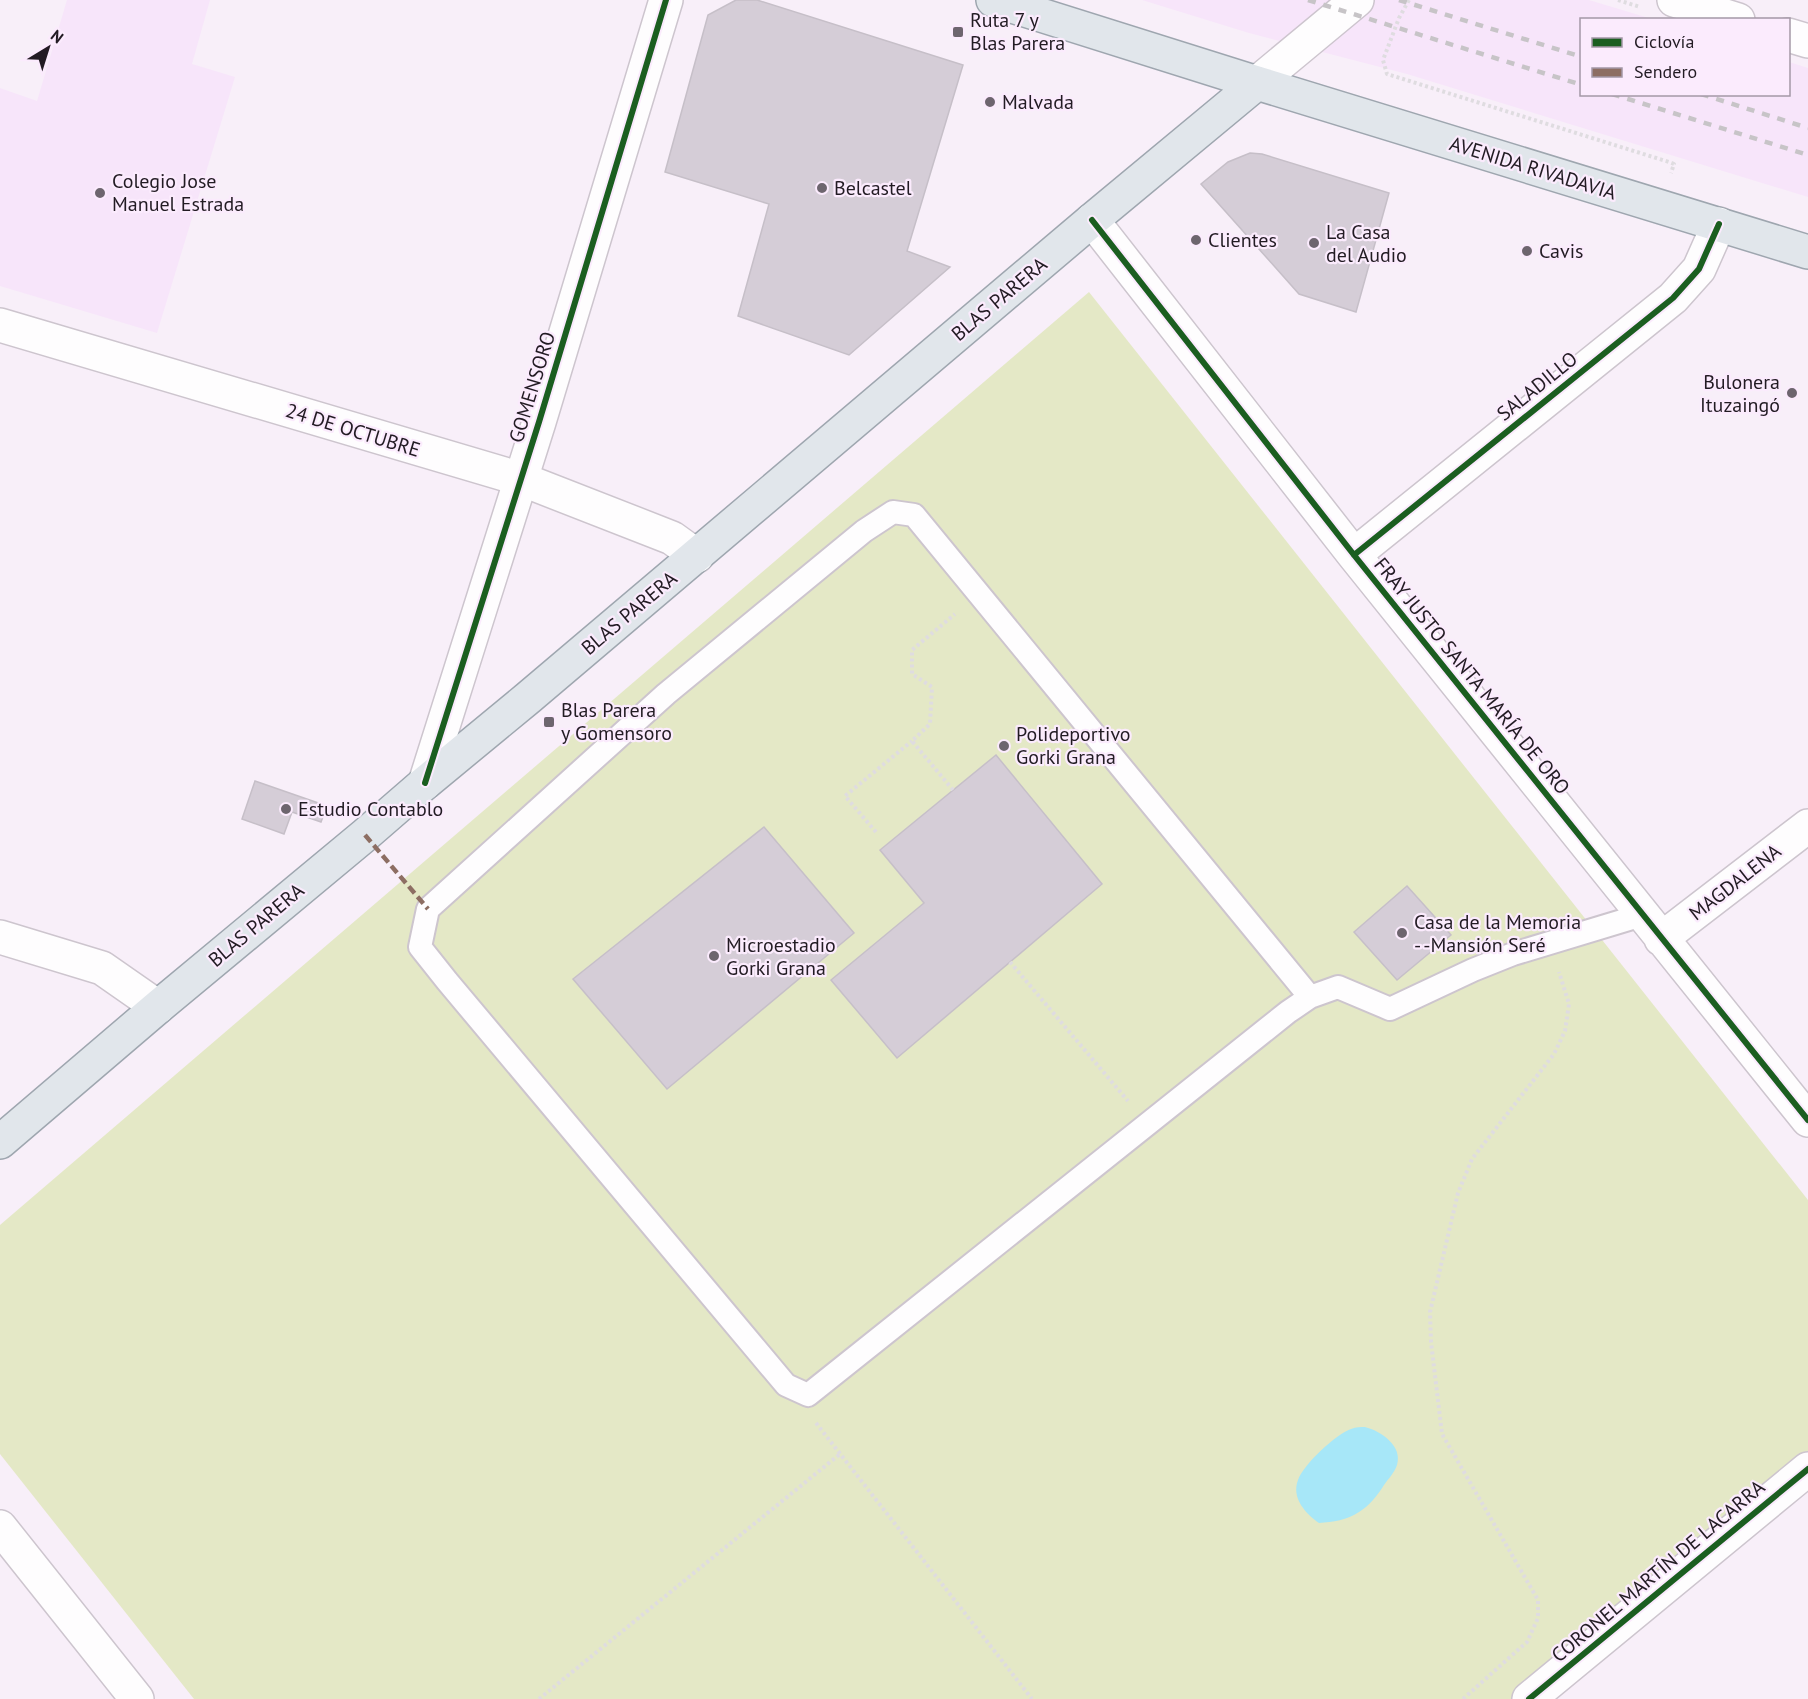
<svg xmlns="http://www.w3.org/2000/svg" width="1808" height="1699" font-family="'PT Sans',sans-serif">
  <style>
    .built { fill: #f7e5fa }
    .green { fill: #e4e8c6 }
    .water { fill: #a7e7f8 }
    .building { fill: #d5cdd7; stroke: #c6bfc8; stroke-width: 1.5 }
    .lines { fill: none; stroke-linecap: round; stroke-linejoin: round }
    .service-casing { stroke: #cdc5ce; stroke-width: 26 }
    .minor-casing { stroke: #cdc5ce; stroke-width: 36 }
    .tertiary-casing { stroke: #cdc5ce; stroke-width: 36 }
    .primary-casing { stroke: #9ea6af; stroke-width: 36 }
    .path { stroke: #dfdce0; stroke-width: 4; stroke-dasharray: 3 3; stroke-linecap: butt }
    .service { stroke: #fefdfe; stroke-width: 22 }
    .minor { stroke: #fefdfe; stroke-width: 33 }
    .tertiary { stroke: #fefdfe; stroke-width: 33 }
    .primary { stroke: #e1e6eb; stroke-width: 33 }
    .rail { stroke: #c7c4c7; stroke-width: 4.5; stroke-dasharray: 8 8; stroke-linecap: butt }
    .quiet { stroke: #8d6e63; stroke-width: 4.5; stroke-dasharray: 9 4.5; stroke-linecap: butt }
    .cycleway-casing { stroke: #fbebfd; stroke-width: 10 }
    .cycleway { stroke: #1b5e20; stroke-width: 6 }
    .poi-dot { fill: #6d656e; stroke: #fbebfd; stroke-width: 2 }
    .labels { text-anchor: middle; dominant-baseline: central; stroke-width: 4.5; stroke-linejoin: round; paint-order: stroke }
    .poi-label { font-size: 20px; fill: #221b23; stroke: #fbebfd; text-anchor: start }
    .street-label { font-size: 20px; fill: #221b23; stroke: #fbebfd }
  </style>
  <rect width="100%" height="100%" fill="#f8eff9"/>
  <path class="built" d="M67,0h143l-18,64 43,13 -78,256 -157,-47v-198l37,13z
    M1142,0h447l63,19 -70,1v74h206l1,-32 19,6v129l-401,-123 -158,-41z"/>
  <path class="green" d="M1089,292l719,908v262l-281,237h-1333l-194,-245v-229z"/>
  <path class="water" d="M1365,1427c16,4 38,19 32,38 -2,7 -9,14 -13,20 -6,10 -15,21 -25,27 -12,8 -26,10 -40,11 -13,-9 -28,-25 -21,-43 5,-15 38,-46 53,-51 5,-2 10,-2 14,-2z"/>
  <path class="building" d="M736,0h21l206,65 -56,186 43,16 -101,88 -111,-39 31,-112 -104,-32 43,-157z
    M1250,153l12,1 127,39 -33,119 -57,-18 -98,-110 27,-22z
    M996,755l106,129 -205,174 -66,-78 93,-77 -44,-53z
    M255,781l72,25 -6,16 -29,-10 -8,22 -42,-15z
    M764,827l90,106 -187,156 -94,-110z
    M1407,886l44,49 -54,45 -43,-48z"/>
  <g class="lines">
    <defs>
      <path id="service" d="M1310,997l-396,-482 -21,-3 -29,19 -198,163 -238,215 -8,38 27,34 339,404 22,10 480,-383 22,-15 28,-10 52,22 83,-39 40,-16 129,-39"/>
      <path id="minor" d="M1674,0l64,20
        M1788,35l20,6
        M1092,220l262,335 454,565
        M0,325l521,154 151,59 25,18
        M1354,555l319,-257 26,-29 20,-45
        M0,937l102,31 56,39
        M1661,939l147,-113
        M1529,1699l279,-230"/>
      <path id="tertiary" d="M1257,83l100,-83
        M425,783l114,-361 127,-422
        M0,1527l137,172"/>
      <path id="primary" d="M993,0l264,83 551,169
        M0,1142l158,-135 207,-172 60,-52 103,-85 564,-478 165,-137"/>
    </defs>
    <use href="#service" class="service-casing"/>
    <use href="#minor" class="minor-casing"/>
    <use href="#tertiary" class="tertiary-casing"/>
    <use href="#primary" class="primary-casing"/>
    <path class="path" d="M1409,0l-10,18 -16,42 4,14 282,88 5,2 -3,9
      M1618,0l22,7
      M953,790l-41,-49 18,-17 2,-37 -20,-13v-24l43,-36
      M876,832l-31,-36 67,-55
      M1010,962l118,139
      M816,1423l216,276
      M539,1699l301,-245
      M1463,1699l64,-57 11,-24v-18l-96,-166 -11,-92 -1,-30 28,-119 14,-34 82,-105 11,-23 4,-27 -10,-32"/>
    <use href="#service" class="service"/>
    <use href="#minor" class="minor"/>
    <use href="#tertiary" class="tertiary"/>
    <use href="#primary" class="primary"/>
    <path class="rail" d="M1308,0l274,85
      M1399,0l183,57
      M1612,94l196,61
      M1701,94l107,34"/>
    <path class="quiet" d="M365,835l63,74"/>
    <defs>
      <path id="cycleway" d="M1092,220l262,335 454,565
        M1354,555l319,-257 26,-29 20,-45
        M425,783l114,-361 127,-422
        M1529,1699l279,-230"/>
    </defs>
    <use href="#cycleway" class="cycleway-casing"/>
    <use href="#cycleway" class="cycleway"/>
  </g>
  <g class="poi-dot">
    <rect x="952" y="26" width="12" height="12" rx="3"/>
    <circle cx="990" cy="102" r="6"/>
    <circle cx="822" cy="188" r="6"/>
    <circle cx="100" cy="193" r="6"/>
    <circle cx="1196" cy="240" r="6"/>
    <circle cx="1314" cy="243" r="6"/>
    <circle cx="1527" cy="251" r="6"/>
    <circle cx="1792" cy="393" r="6"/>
    <rect x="543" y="716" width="12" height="12" rx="3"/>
    <circle cx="1004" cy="746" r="6"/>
    <circle cx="286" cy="809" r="6"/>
    <circle cx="1402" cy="933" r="6"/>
    <circle cx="714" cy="956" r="6"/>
  </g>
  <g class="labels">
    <g class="poi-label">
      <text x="970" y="20">Ruta 7 y<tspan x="970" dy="23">Blas Parera</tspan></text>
      <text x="1002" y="102">Malvada</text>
      <text x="112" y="181">Colegio Jose<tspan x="112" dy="23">Manuel Estrada</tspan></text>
      <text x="834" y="188">Belcastel</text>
      <text x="1326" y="232">La Casa<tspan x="1326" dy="23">del Audio</tspan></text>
      <text x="1208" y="240">Clientes</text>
      <text x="1539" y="251">Cavis</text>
      <text x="1780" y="382" text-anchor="end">Bulonera<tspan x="1780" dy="23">Ituzaingó</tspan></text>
      <text x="561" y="710">Blas Parera<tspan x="561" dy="23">y Gomensoro</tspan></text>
      <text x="1016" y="734">Polideportivo<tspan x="1016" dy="23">Gorki Grana</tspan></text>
      <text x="298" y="809">Estudio Contablo</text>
      <text x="1414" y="922">Casa de la Memoria<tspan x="1414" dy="23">- -Mansión Seré</tspan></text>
      <text x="726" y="945">Microestadio<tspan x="726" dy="23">Gorki Grana</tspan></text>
    </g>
    <g class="street-label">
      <text transform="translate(1533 168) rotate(17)">AVENIDA RIVADAVIA</text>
      <text transform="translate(999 299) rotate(-40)">BLAS PARERA</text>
      <text transform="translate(1537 386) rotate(-39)">SALADILLO</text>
      <text transform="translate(532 387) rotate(-73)">GOMENSORO</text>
      <text transform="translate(353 430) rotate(17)">24 DE OCTUBRE</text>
      <text transform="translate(629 613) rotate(-40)">BLAS PARERA</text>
      <text transform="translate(1472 676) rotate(51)">FRAY JUSTO SANTA MARÍA DE ORO</text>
      <text transform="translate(1735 882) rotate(-38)">MAGDALENA</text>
      <text transform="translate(256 925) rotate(-40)">BLAS PARERA</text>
      <text transform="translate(1658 1571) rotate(-40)">CORONEL MARTÍN DE LACARRA</text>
    </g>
  </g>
  <rect x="1580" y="18" width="210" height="78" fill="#fbebfd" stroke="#a498a6" stroke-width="1.5"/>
  <rect x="1592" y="38" width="30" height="9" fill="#1b5e20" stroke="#a498a6" stroke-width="1.5"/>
  <text x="1634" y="48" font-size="18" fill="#221b23">Ciclovía</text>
  <rect x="1592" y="68" width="30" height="9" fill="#8d6e63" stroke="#a498a6" stroke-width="1.5"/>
  <text x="1634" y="78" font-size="18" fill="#221b23">Sendero</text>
  <g transform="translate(48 48) rotate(38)" stroke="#fbebfd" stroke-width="4.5" paint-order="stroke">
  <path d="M0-4.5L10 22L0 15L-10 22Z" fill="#221b23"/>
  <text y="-9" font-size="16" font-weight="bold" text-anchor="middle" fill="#221b23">N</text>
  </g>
</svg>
